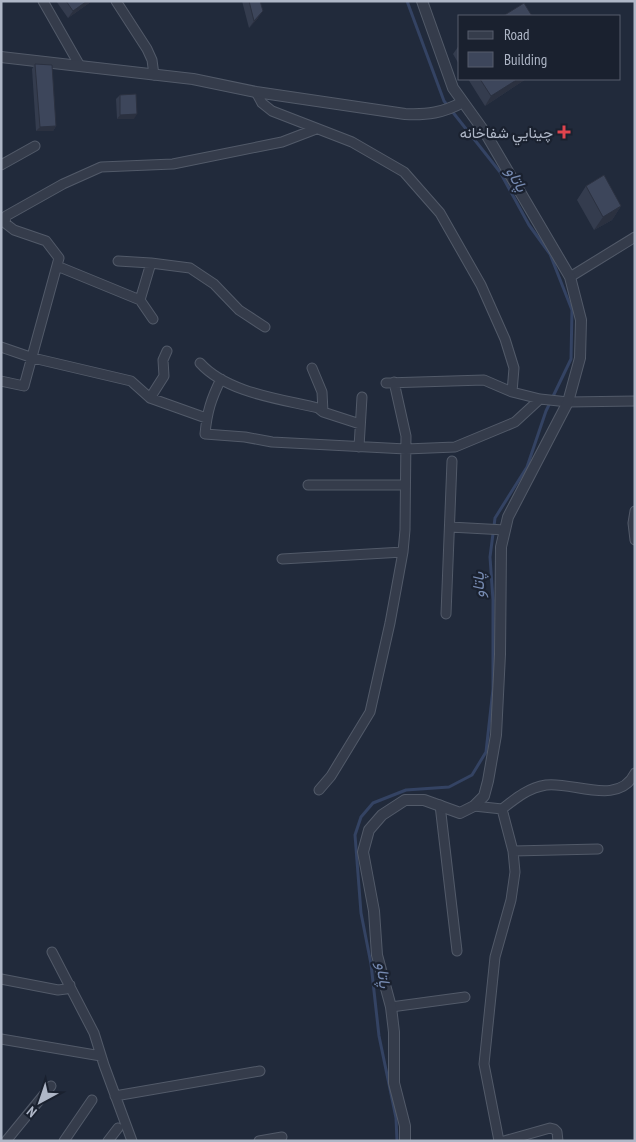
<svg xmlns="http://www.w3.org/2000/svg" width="636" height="1142" font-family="'PT Sans Narrow',Vazirmatn,sans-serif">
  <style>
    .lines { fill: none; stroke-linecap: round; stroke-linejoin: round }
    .stream { stroke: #344363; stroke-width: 3 }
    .minor-casing { stroke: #525a69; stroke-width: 11 }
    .tertiary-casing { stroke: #525a69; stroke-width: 12 }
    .minor { stroke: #353c4b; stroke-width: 9 }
    .tertiary { stroke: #353c4b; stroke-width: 10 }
    .wall { fill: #343c4e }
    .shaded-wall { fill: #2b3140 }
    .building { fill: #3d465b; stroke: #2b3140 }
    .health-dot { fill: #e0444e; stroke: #1a212f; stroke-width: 2 }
    .labels { text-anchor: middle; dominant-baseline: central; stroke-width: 4.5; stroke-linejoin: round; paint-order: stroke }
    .poi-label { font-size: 15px; fill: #afb7c7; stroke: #1a212f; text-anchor: end }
    .water-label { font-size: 16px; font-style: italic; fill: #768ab1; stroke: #1a212f }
  </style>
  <rect width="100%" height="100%" fill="#212a3b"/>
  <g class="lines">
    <path class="stream" d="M397,1141l-1,-23 -17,-82 -8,-72 -10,-51 -6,-78 6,-18 12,-14 33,-13 43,-3 23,-12 14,-23 7,-63v-89l-3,-43 5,-39 32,-51 19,-56 25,-52 1,-49 -22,-56 -21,-29 -29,-53 -56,-71 -37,-100"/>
    <defs>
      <path id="minor" d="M43,1l37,65
        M116,1l31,48 5,11 2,15
        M256,92l6,11 10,8 80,31 52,30 36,41 41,72 24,54 9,29 -2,24
        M1,165l34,-19
        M118,261l33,2 39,5 24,16 25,26 26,17
        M57,266l83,34 13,19
        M570,277l65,-40
        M140,300l11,-37
        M1,347l32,11 98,23 19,17 56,20
        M200,363c27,30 81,36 118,45l5,4 37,12
        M312,368l10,24 1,20
        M221,379c-10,20 -14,33 -16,55l40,3 27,5 134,7 49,-2 60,-25 25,-23
        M1,381l23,5 35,-128 -13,-17 -32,-11 -9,-7 1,-7 57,-32 38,-17 72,-3 109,-22 34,-13
        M386,383l98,-3 28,12 28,7 28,3 67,-1
        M150,398l14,-22 -1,-16 4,-9
        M359,447l3,-50
        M308,485h97
        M635,511l-2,12 2,17
        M450,527l55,3
        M282,559l121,-7
        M446,614l6,-153
        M319,790l12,-14 39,-64 20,-89 13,-71 2,-22 1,-94 -12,-54
        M440,805l17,146
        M474,806l28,3c14,-11 26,-21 44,-24 26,-4 73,22 89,-12
        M513,851l85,-2
        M52,952l42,81 10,32 28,76
        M1,979l57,11 8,-1 4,-4
        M391,1007l74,-10
        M1,1039l100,17
        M115,1096l145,-25
        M6,1141l45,-55
        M64,1141l28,-41
        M108,1141l10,-13
        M259,1141l23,-4
        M499,1141l-15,-77 11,-107 16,-57 4,-28 -2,-21 -11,-42
        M504,1141l46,-13 4,1 3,3 1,9"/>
      <path id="tertiary" d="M1,57l192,22 63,13 149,22c22,1 38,-1 58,-12
        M405,1141v-15l-11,-43v-51l-3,-25 -14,-52 -3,-44 -11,-59 6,-22 13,-15 23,-15h19l36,13 14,-7 10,-10 4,-15 8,-46 4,-81 1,-107 7,-30 60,-115 12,-44 1,-38 -11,-43 -84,-143 -33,-46 -31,-87"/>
    </defs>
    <use href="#minor" class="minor-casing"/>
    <use href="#tertiary" class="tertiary-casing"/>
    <use href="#minor" class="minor"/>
    <use href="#tertiary" class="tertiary"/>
  </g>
  <path class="wall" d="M56,1h36l-24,17z
    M242,1h18l-2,17 -9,10z
    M460,44v22l-7,-12z
    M35,64l21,62 -3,5h-17l-4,-62z
    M468,79h58l-41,27z
    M120,95l14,24h-17l-1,-20z
    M586,186l35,20 -9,14 -18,10 -17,-30z"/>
  <path class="shaded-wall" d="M87,1h5l-24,17 5,-7z
    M263,11l-5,7 -9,10 5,-7z
    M518,79h8l-41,27 6,-10z
    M137,114l-3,5h-17l3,-4z
    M56,126l-3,5h-17l4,-4z
    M621,206l-9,14 -18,10 9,-13z"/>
  <path class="building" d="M66,1h21l-14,10z
    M249,1h11l3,10 -9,10z
    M524,3l8,13h-29z
    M35,64l17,1 4,61 -16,1z
    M480,79h38l-27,17z
    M136,94l1,20 -17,1v-20z
    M604,175l17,31 -18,11 -17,-31z"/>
  <path class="health-dot" d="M561.5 124.5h5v5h5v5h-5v5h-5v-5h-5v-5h5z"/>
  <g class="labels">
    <g class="poi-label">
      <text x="553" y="132">چينايي شفاخانه</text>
    </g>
    <g class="water-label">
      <text transform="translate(517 179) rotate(60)">پاتاو</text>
      <text transform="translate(478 585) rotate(-91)">پاتاو</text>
      <text transform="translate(384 975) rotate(83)">پاتاو</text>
    </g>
  </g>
  <rect width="636" height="1142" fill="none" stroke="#afb7c7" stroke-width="5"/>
  <rect x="458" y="15" width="162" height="65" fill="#1a212f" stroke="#565d6c"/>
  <rect x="468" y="31" width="25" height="8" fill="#353c4b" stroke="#565d6c"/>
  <text x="504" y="40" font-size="15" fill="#afb7c7">Road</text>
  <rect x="468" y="52" width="25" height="15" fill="#3d465b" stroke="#565d6c"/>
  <text x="504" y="65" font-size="15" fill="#afb7c7">Building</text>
  <g transform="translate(40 1102) rotate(220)" stroke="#1a212f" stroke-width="4" paint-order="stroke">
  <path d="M0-4L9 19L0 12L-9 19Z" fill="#afb7c7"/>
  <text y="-8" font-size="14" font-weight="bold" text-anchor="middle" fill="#afb7c7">N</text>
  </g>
</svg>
